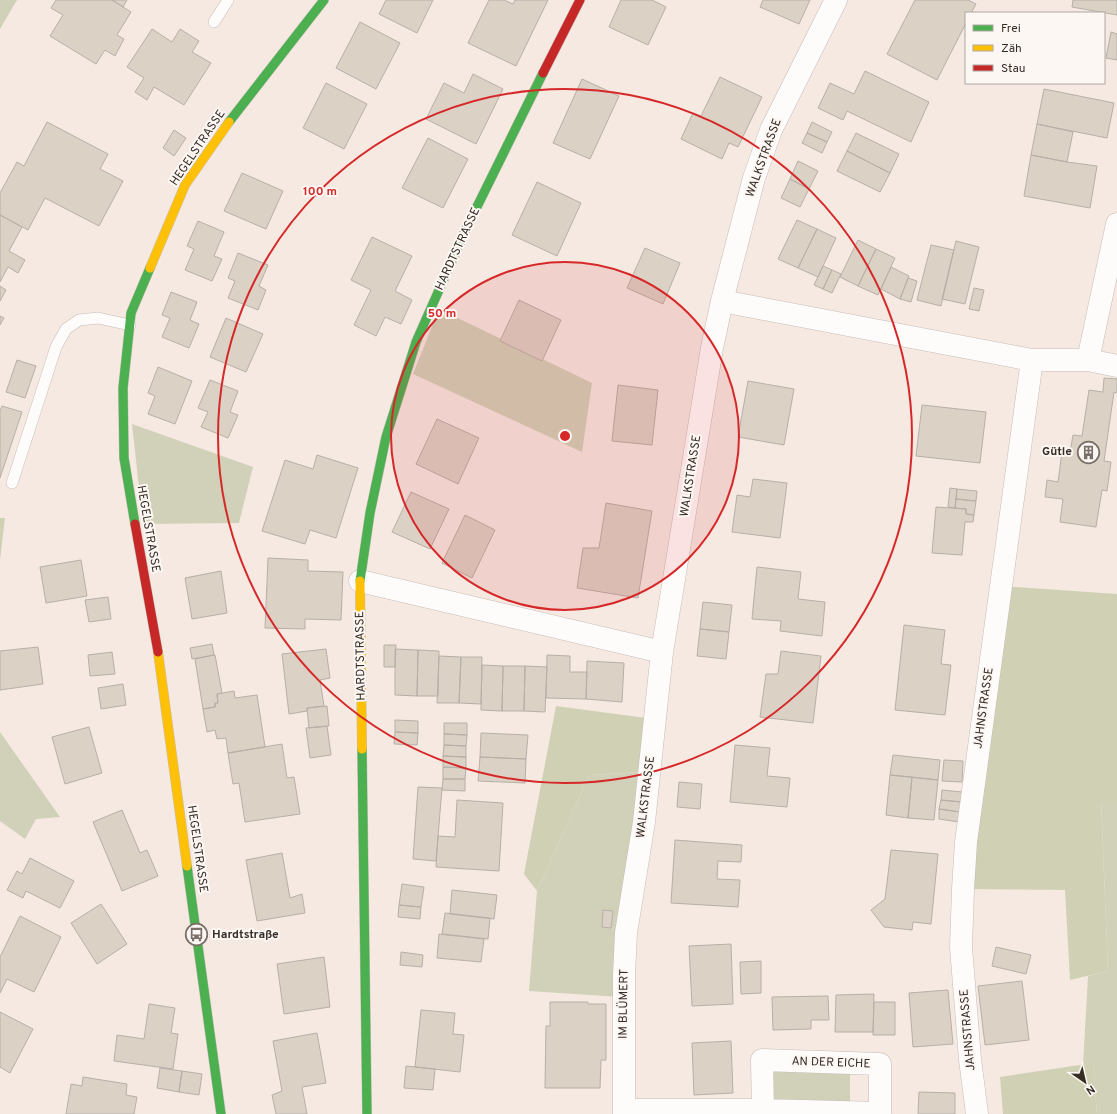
<svg xmlns="http://www.w3.org/2000/svg" width="1117" height="1114" font-family="Overpass,sans-serif">
  <style>
    .green { fill: #d1d1b9 }
    .forest { fill: #d0d1b4 }
    .building { fill: #dbd1c5; stroke: #b7b0a8 }
    .lines { fill: none; stroke-linecap: round; stroke-linejoin: round }
    .lane-casing { stroke: #c6bcb6; stroke-width: 12 }
    .street-casing { stroke: #c6bcb6; stroke-width: 23 }
    .fast-casing { stroke: #c6bcb6; stroke-width: 10 }
    .slow-casing { stroke: #c6bcb6; stroke-width: 10 }
    .jam-casing { stroke: #c6bcb6; stroke-width: 10 }
    .lane { stroke: #fefcfb; stroke-width: 11 }
    .street { stroke: #fefcfb; stroke-width: 22 }
    .fast { stroke: #4caf50; stroke-width: 9 }
    .slow { stroke: #ffc107; stroke-width: 9 }
    .jam { stroke: #c62828; stroke-width: 9 }
    .ring { fill: none; stroke: #d62828; stroke-width: 2 }
    .labels { text-anchor: middle; dominant-baseline: central; stroke-width: 4; stroke-linejoin: round; paint-order: stroke }
    .street-label { font-size: 12px; fill: #372d27; stroke: #fdf7f4 }
    .poi-label { font-size: 12px; font-weight: bold; fill: #372d27; stroke: #fdf7f4; text-anchor: end }
    .centre { fill: #d62828; stroke: #fdf7f4; stroke-width: 2 }
    .ring-label { font-size: 12px; text-anchor: middle; font-weight: bold; fill: #d62828; stroke: #fdf7f4; stroke-width: 4; stroke-linejoin: round; paint-order: stroke }
  </style>
  <rect width="100%" height="100%" fill="#f5e9e2"/>
  <path class="green" d="M0,0h17l-17,29z
    M439,309l153,74 -10,69 -169,-78z
    M132,424l121,43 -14,56 -96,1z
    M0,732l60,85 -24,2 -11,20 -25,-18z
    M643,772l-23,225 -91,-6 8,-100 52,-116z
    M1101,801l16,2v311h-20l-4,-50 -10,1 5,-89 20,-5z
    M767,1065l83,3v40l-82,-2z"/>
  <path class="forest" d="M0,518h5l-5,42z
    M1001,586l116,8v209l-16,-1 7,169 -38,9 -5,-90 -102,-1z
    M556,706l90,12 -3,54 -54,3 -52,116 -13,-17z
    M1093,1063l4,51h-94l-3,-37z"/>
  <path class="building" d="M56,0h56l19,12 -14,23 7,4 -9,17 -10,-6 -9,14 -46,-28 13,-21 -12,-7z
    M112,0h15l-4,7z
    M386,0h47l-16,33 -38,-19z
    M489,0h15l9,4 2,-4h33l-32,66 -48,-23z
    M621,0h31l14,7 -18,38 -39,-18z
    M763,0h47l-11,24 -39,-17z
    M915,0h53l8,4 -5,9h-5v10l-29,57 -50,-26z
    M1073,0h44v15l-45,-8z
    M360,22l40,21 -24,46 -40,-21z
    M152,29l20,13 8,-13 19,12 -7,11 19,11 -27,42 -30,-18 -7,13 -12,-8 9,-14 -17,-11z
    M1111,32l6,2v26l-11,-2z
    M865,71l64,31 -18,40 -64,-31 -4,9 -25,-12 12,-25 24,11z
    M473,74l30,15 -27,55 -50,-25 18,-36 20,10z
    M720,77l42,20 -24,50 -9,-4 -7,16 -41,-20 12,-26 8,3z
    M582,79l37,17 -29,63 -37,-16z
    M326,83l41,21 -23,45 -41,-21z
    M1044,89l70,14 -7,35 -70,-14z
    M47,122l61,32 -8,15 23,12 -24,45 -54,-28 -17,32 -28,-15v-22l17,-31 7,4z
    M812,122l20,10 -5,10 -20,-9z
    M1037,124l36,8 -6,30 -36,-7z
    M174,130l12,8 -12,18 -11,-8z
    M807,133l20,9 -5,11 -20,-10z
    M856,133l43,21 -9,19 -43,-22z
    M428,138l40,21 -25,49 -41,-20z
    M847,151l43,22 -10,19 -43,-21z
    M1031,155l36,7 30,4 -7,42 -66,-12z
    M798,161l20,10 -9,18 -19,-10z
    M242,173l41,18 -17,38 -42,-18z
    M790,179l19,10 -9,18 -19,-9z
    M537,182l44,21 -24,53 -45,-21z
    M0,215l22,12 -13,24 16,9 -7,13 -10,-6 -8,15z
    M797,220l20,9 -19,39 -20,-9z
    M198,221l26,11 -10,24 8,3 -10,22 -27,-11 9,-21 -7,-3z
    M817,229l19,9 -18,39 -20,-9z
    M372,237l40,19 -17,35 17,9 -11,24 -16,-7 -9,19 -22,-11 17,-35 -20,-10z
    M858,240l18,9 -18,37 -18,-9z
    M956,241l23,6 -14,57 -23,-5z
    M931,245l23,5 -13,56 -24,-6z
    M645,248l35,15 -17,41 -36,-16z
    M876,249l19,9 -17,37 -20,-9z
    M238,253l30,12 -9,21 7,4 -8,20 -30,-12 7,-17 -7,-3z
    M823,266l9,4 -9,19 -9,-4z
    M891,267l18,9 -9,23 -19,-10z
    M832,270l9,4 -9,19 -9,-4z
    M908,278l9,3 -6,21 -11,-3z
    M0,286l6,4 -6,11z
    M974,288l10,2 -5,21 -10,-2z
    M171,292l26,10 -7,18 9,4 -10,24 -27,-11 8,-19 -8,-3z
    M519,300l42,20 -19,41 -42,-20z
    M0,316l4,2 -4,7z
    M226,318l37,16 -17,38 -36,-15z
    M17,360l19,6 -11,32 -19,-6z
    M158,367l34,14 -17,43 -27,-10 7,-18 -7,-3z
    M1104,378l13,1v14l-3,-1 -10,69 7,1 -4,29 -5,-1 -6,37 -36,-5 3,-23 -18,-2 2,-17 11,2 4,-30 8,1 3,-18 9,1 7,-46 14,2z
    M210,380l28,11 -8,21 8,3 -10,23 -27,-11 7,-15 -10,-4z
    M748,381l46,8 -10,56 -46,-8z
    M618,385l40,5 -6,55 -40,-4z
    M922,405l64,7 -6,51 -64,-7z
    M2,406l20,6 -22,66v-67z
    M437,419l42,19 -21,46 -42,-20z
    M317,455l41,13 -22,70 -26,-8 -5,14 -43,-13 23,-71 28,9z
    M753,479l34,4 -7,55 -48,-6 5,-37 13,2z
    M950,488l7,1 -2,19 -7,-1z
    M957,489l20,2 -1,10 -20,-2z
    M411,492l38,17 -19,40 -38,-17z
    M956,499l20,2 -2,14 -8,-1v-5l-11,-1z
    M606,503l46,8 -14,87 -61,-10 6,-40h16z
    M936,507l30,2v5l8,1 -1,7h-8l-3,33 -30,-2z
    M465,515l30,15 -23,48 -30,-15z
    M268,558l40,2v11l35,1 -2,48 -36,-1v10l-40,-1z
    M81,560l6,36 -41,7 -6,-36z
    M757,567l44,5 -3,27 27,3 -3,34 -42,-5 1,-10 -29,-2z
    M221,571l6,42 -35,6 -7,-41z
    M108,597l3,22 -22,3 -4,-22z
    M703,602l29,3 -3,27 -29,-3z
    M904,625l41,5 -4,34 10,1 -6,50 -50,-5z
    M700,629l29,3 -3,27 -29,-3z
    M212,644l2,11 -22,4 -2,-11z
    M384,645h12l-1,22h-11z
    M38,647l5,37 -43,6v-39z
    M326,649l4,29 -10,2 4,26 -17,2v3l-18,3 -7,-60z
    M395,649l23,1 -1,46 -22,-1z
    M418,650l21,1 -1,45h-21z
    M781,651l40,5 -8,67 -53,-6 6,-43h12z
    M112,652l3,22 -25,2 -2,-21z
    M214,655h1l7,38 -5,1 1,9h-3v4l-12,2 -8,-50z
    M547,655l23,1v16h17l-1,27 -40,-1z
    M439,656l22,1 -2,46h-22z
    M461,657h21l-1,47 -22,-1z
    M587,661l37,2 -2,39 -36,-3z
    M482,665l21,1 -1,45 -21,-1z
    M503,666h22l-1,45h-22z
    M525,666l22,1 -2,45 -21,-1z
    M123,684l3,21 -25,4 -3,-21z
    M234,691l1,7 22,-3 8,52 -37,6 -2,-15 -9,1 -2,-9 -8,2 -4,-23 12,-2v-4h3l-1,-9z
    M327,706l2,20 -20,2 -2,-20z
    M395,720l23,1v12l-23,-1z
    M444,723h23v12l-23,-1z
    M327,726l4,29 -21,3 -4,-30z
    M89,727l13,46 -37,11 -13,-47z
    M395,732l23,1 -1,12 -23,-1z
    M481,733l47,2 -2,24 -46,-2z
    M444,734l23,1 -1,11 -22,-1z
    M282,744l5,34 7,-1 6,37 -55,8 -6,-39 -6,1 -5,-31z
    M444,745l22,1v11l-23,-1z
    M735,745l35,3 -3,28 23,2 -3,29 -57,-5z
    M893,755l47,5 -2,20 -48,-5z
    M443,756l23,1v11l-23,-1z
    M480,757l46,2 -1,24 -47,-2z
    M944,760l19,1 -1,21 -20,-1z
    M443,767l23,1 -1,11h-22z
    M890,775l22,2 -4,41 -22,-3z
    M912,777l26,3 -4,40 -26,-2z
    M443,779h22v12l-23,-1z
    M679,782l23,2 -2,25 -23,-2z
    M418,787l24,1 -6,73 -23,-2z
    M942,790l20,2 -1,10 -20,-2z
    M457,800l46,3 -4,68 -63,-4 2,-31 17,1z
    M941,800l20,2 -1,10 -21,-3z
    M939,809l21,3 -1,10 -20,-3z
    M122,810l18,43 7,-3 11,26 -36,15 -29,-69z
    M675,840l67,5 -1,17 -23,-1 -1,18 23,1 -2,27 -67,-4z
    M891,850l47,4 -7,70 -18,-2 -1,8 -28,-3 -13,-17 14,-11z
    M282,853l8,45 12,-4 3,19 -48,8 -11,-61z
    M30,858l44,23 -14,27 -34,-17 -3,7 -16,-8 10,-19 5,3z
    M402,884l22,3 -3,20 -22,-2z
    M452,890l45,5 -3,24 -44,-5z
    M101,904l26,40 -30,20 -26,-41z
    M399,905l22,2 -1,12 -22,-2z
    M603,910l10,1 -2,17 -9,-1z
    M445,913l45,5 -2,21 -46,-5z
    M20,916l41,21 -27,55 -27,-13 -7,14v-36z
    M439,934l45,5 -3,23 -44,-4z
    M731,944l2,60 -41,2 -3,-60z
    M996,947l35,8 -5,19 -34,-8z
    M401,952l22,3 -1,12 -22,-2z
    M324,957l6,50 -46,7 -7,-50z
    M761,961v32l-20,1 -1,-32z
    M1022,981l7,59 -44,5 -7,-59z
    M948,990l5,54 -40,3 -4,-54z
    M874,994l-1,38h-38l1,-37z
    M828,996l1,24h-18v9l-38,1 -1,-33z
    M550,1002h38v2h18v56h-5l-1,28h-55l1,-62h4z
    M874,1002h21v33h-22z
    M149,1004l26,4 -4,25 7,1 -5,35 -59,-8 3,-26 27,4z
    M421,1010l34,3 -2,21 11,1 -4,37 -45,-5z
    M0,1012l33,17 -23,44 -10,-6z
    M317,1033l9,50 -24,4 5,27h-31l-4,-19 10,-4 -9,-50z
    M731,1041l2,52 -39,2 -2,-52z
    M406,1066l29,3 -2,21 -29,-2z
    M160,1068l22,3 -3,21 -22,-4z
    M182,1071l20,3 -3,21 -20,-3z
    M83,1077l44,7 -1,11 11,2 -3,17h-68l5,-30 11,2z
    M919,1092l36,1v21h-37z"/>
  <g class="lines">
    <defs>
      <path id="lane" d="M214,22l14,-22
        M12,483l44,-136 10,-18 13,-9 19,-2 32,7"/>
      <path id="street" d="M722,301l310,59h56l29,-136
        M1088,360l29,6
        M360,581l302,71
        M624,1110h139l117,3v-49l-118,-4 1,50
        M624,1114v-139l2,-42 18,-111 18,-170 50,-304 10,-47 32,-123 17,-48 65,-130
        M977,1114l-7,-55 -9,-112 2,-58 3,-47 66,-482"/>
      <path id="fast" d="M229,122l95,-122
        M135,524l-11,-66 -1,-70 8,-75 19,-45
        M360,581l10,-68 16,-76 30,-95 50,-113 77,-156
        M362,749l5,365
        M187,866l34,248"/>
      <path id="slow" d="M150,268l35,-83 44,-63
        M360,581l2,168
        M158,652l29,214"/>
      <path id="jam" d="M543,73l37,-73
        M135,524l23,128"/>
    </defs>
    <use href="#lane" class="lane-casing"/>
    <use href="#street" class="street-casing"/>
    <use href="#fast" class="fast-casing"/>
    <use href="#slow" class="slow-casing"/>
    <use href="#jam" class="jam-casing"/>
    <use href="#lane" class="lane"/>
    <use href="#street" class="street"/>
    <use href="#fast" class="fast"/>
    <use href="#slow" class="slow"/>
    <use href="#jam" class="jam"/>
  </g>
  <circle cx="565" cy="436" r="174" fill="#d62828" fill-opacity=".12"/>
  <g class="ring">
    <circle cx="565" cy="436" r="174"/>
    <circle cx="565" cy="436" r="347"/>
  </g>
  <defs>
    <symbol id="building-ring" viewBox="-11 -11 22 22"><circle r="9.5" fill="#fdf7f4" stroke="#7a6f68" stroke-width="1.5"/><path d="M-4-6H4V6H1V3H-1V6H-4ZM-2.5-4.3h1.7v1.8h-1.7ZM.8-4.3h1.7v1.8H.8ZM-2.5-1h1.7V.8h-1.7ZM.8-1h1.7V.8H.8Z" fill="#7a6f68"/></symbol>
    <symbol id="bus-ring" viewBox="-11 -11 22 22"><circle r="9.5" fill="#fdf7f4" stroke="#7a6f68" stroke-width="1.5"/><path d="M-5-6H5V4H4V6H2V4H-2V6H-4V4H-5ZM-3.5-4V0h7V-4ZM-3.5 1.2v1.5H-2V1.2ZM2 1.2v1.5H3.5V1.2Z" fill="#7a6f68"/></symbol>
  </defs>
  <g fill-rule="evenodd">
    <use href="#building-ring" x="1076" y="440" width="25" height="25"/>
    <use href="#bus-ring" x="184" y="922" width="25" height="25"/>
  </g>
  <g class="labels">
    <g class="street-label">
      <text transform="translate(198 148) rotate(-56)">HEGELSTRASSE</text>
      <text transform="translate(764 158) rotate(-70)">WALKSTRASSE</text>
      <text transform="translate(458 249) rotate(-65)">HARDTSTRASSE</text>
      <text transform="translate(691 476) rotate(-81)">WALKSTRASSE</text>
      <text transform="translate(148 529) rotate(80)">HEGELSTRASSE</text>
      <text transform="translate(361 656) rotate(-91)">HARDTSTRASSE</text>
      <text transform="translate(984 708) rotate(-82)">JAHNSTRASSE</text>
      <text transform="translate(646 797) rotate(-83)">WALKSTRASSE</text>
      <text transform="translate(197 849) rotate(82)">HEGELSTRASSE</text>
      <text transform="translate(624 1004) rotate(-89)">IM BLÜMERT</text>
      <text transform="translate(968 1030) rotate(-95)">JAHNSTRASSE</text>
      <text transform="translate(831 1063) rotate(2)">AN DER EICHE</text>
    </g>
    <g class="poi-label">
      <text x="1072" y="452">Gütle</text>
      <text x="212" y="935" text-anchor="start">Hardtstraße</text>
    </g>
  </g>
  <circle cx="565" cy="436" r="6" class="centre"/>
  <g class="ring-label">
    <text x="320" y="195">100 m</text>
    <text x="442" y="317">50 m</text>
  </g>
  <rect x="965" y="12" width="140" height="72" fill="#fdf7f4" stroke="#aea6a2"/>
  <rect x="973" y="25" width="20" height="6" fill="#4caf50" stroke="#aea6a2"/>
  <text x="1001" y="32" font-size="12" fill="#372d27">Frei</text>
  <rect x="973" y="45" width="20" height="6" fill="#ffc107" stroke="#aea6a2"/>
  <text x="1001" y="52" font-size="12" fill="#372d27">Zäh</text>
  <rect x="973" y="65" width="20" height="6" fill="#c62828" stroke="#aea6a2"/>
  <text x="1001" y="72" font-size="12" fill="#372d27">Stau</text>
  <g transform="translate(1085 1082) rotate(146)" stroke="#fdf7f4" stroke-width="3" paint-order="stroke">
  <path d="M0-3L7 15L0 10L-7 15Z" fill="#372d27"/>
  <text y="-6" font-size="11" font-weight="bold" text-anchor="middle" fill="#372d27">N</text>
  </g>
</svg>
